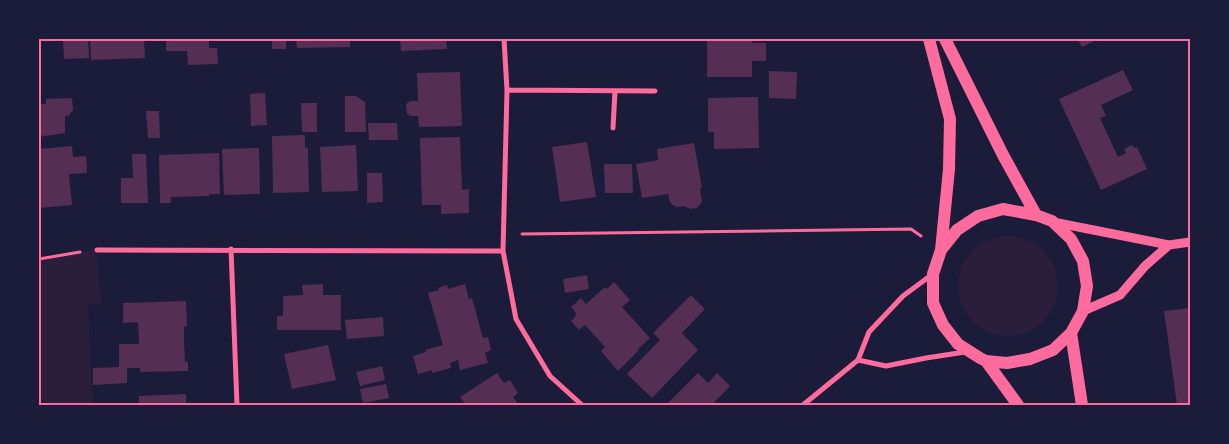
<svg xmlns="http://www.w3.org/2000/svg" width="1229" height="444" font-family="Barlow,sans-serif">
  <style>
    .green { fill: #2a1e3b }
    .building { fill: #542f53 }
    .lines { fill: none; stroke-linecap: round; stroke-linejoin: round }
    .path { stroke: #ff6b9d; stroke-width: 3 }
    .minor { stroke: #ff6b9d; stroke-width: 5 }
    .tertiary { stroke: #ff6b9d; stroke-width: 9 }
    .primary { stroke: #ff6b9d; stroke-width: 12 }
    .neatline { fill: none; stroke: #ff6b9d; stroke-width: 2 }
  </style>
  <rect width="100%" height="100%" fill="#1b1b3a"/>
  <path class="green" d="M958 286a50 50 0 1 1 100 0a50 50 0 1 1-100 0Z
    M97,250l4,54h-13l5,101h-54v-146z"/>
  <path class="building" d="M63,39h25l1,19 -25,1z
    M90,39h54l1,19 -54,2z
    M166,39h43v9h8l1,16 -30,1 -1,-14h-21z
    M231,39h31v1l-31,1z
    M272,39h14v10h-14z
    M296,39h54v8l-53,1z
    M400,39h46l1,10 -46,2z
    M1077,39h21l-16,8z
    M752,40v3h14v18h-14v16h-45v-36z
    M1123,70l10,20 -32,15 5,11 -6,2 18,39 8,-4 -2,-4 8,-4 2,3 3,-1 10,22 -46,21 -42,-91z
    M769,71l28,1 -1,27 -27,-1z
    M460,72l2,54 -43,1 -1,-11h-7l-4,-2 -1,-10 4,-3h8l-1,-28z
    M265,93l2,32 -16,1 -1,-32z
    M345,96h11l9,6 1,30h-21z
    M758,97l1,51 -45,1v-17h-6v-34z
    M72,98l1,12 -5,6h-3v17l-26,4v-33h7v-5z
    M301,103h16v29h-15z
    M146,111h13l1,27h-12z
    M368,123h29l1,17h-29z
    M305,135v12l3,1 1,44 -36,1 -1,-57z
    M460,137l2,53 7,-1v24l-28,1v-9h-19l-2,-67z
    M587,142l9,55 -36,5 -8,-55z
    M694,143l8,45 -2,1 2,13 -5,6 -7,1 -6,-3 -7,1 -4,-2 -3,-3 -2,-8 -26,4 -6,-34 22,-4 -1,-11z
    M356,145l2,46 -36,1 -2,-45z
    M72,146l1,11 13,-1 1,17 -18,1 3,31 -33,3v-59z
    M259,148l1,46 -36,1 -2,-46z
    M219,153l1,41h-11v2l-38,1v6h-11l-1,-48z
    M132,154h14l2,49h-27v-25h12z
    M604,164h28l1,29h-28z
    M367,173h15l1,29 -16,1z
    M587,275l2,14 -24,4 -2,-14z
    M614,282l16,18 -8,7 28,31 -12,11 1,1 -21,21 -17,-20 4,-4 -20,-22 -6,5 -8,-9 5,-5 -1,-2 1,-1 -5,-6 10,-9 5,6 19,-17 2,2z
    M323,284v11h18v35h-64v-14h6v-20l20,-1 -1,-10z
    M465,284l4,15 3,-1 11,40 5,-1 3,13 -6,3 3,10 -28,7 -2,-10 -8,3 1,5 -19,5v-3l-14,4 -5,-18 13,-4 -1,-2 18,-5 -15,-52 11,-3 -1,-2 9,-3 1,4z
    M691,295l14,14 -23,24 16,17 -46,48 -25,-24 33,-34 -7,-7z
    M186,301l1,25 -3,1v15l1,20h3v9l-48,1v-4h-13v15l-34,2v-17l26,-1v-23h20l-1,-22 -15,1v-20z
    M1190,308v97h-13l-13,-94z
    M383,317l1,19 -37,3 -2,-19z
    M328,345l8,35 -44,9 -8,-35z
    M382,366l3,14 -25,6 -4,-14z
    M497,373l7,10 6,-3 8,13 -5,4 6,8h-53l-6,-8z
    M698,373l10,10 9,-10 13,13 -18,19h-46z
    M386,384l3,14 -26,5 -3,-14z
    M186,394v11h-47v-9z"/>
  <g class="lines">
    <path class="path" d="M522,234l389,-5 10,7
      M39,259l41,-7"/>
    <path class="minor" d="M504,39l3,51 -4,161 13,68 34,57 32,29
      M507,90l148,1
      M613,128l2,-37
      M231,249l6,156
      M97,250l406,1
      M858,360l28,6 40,-8 39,-6
      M803,405l55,-45 11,-28 34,-36 27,-20"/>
    <path class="tertiary" d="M1053,222l116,23 21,-3
      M1083,311l37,-16 25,-29 24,-21"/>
    <path class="primary" d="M929,39l21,80 -1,50 -8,81 -8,24v29l10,22 15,19 22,14 6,3 21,2 23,-4 23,-9 18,-17 12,-22 4,-25 -4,-25 -12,-22 -19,-18 -16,-6 -33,-6 -25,7 -21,14 -16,20
      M945,39l58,116 33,60
      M1071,333l11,72
      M986,361l32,44"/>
  </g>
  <rect width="1229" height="444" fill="none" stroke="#1b1b3a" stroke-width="80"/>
  <rect x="40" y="40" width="1149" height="364" class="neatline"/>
</svg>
